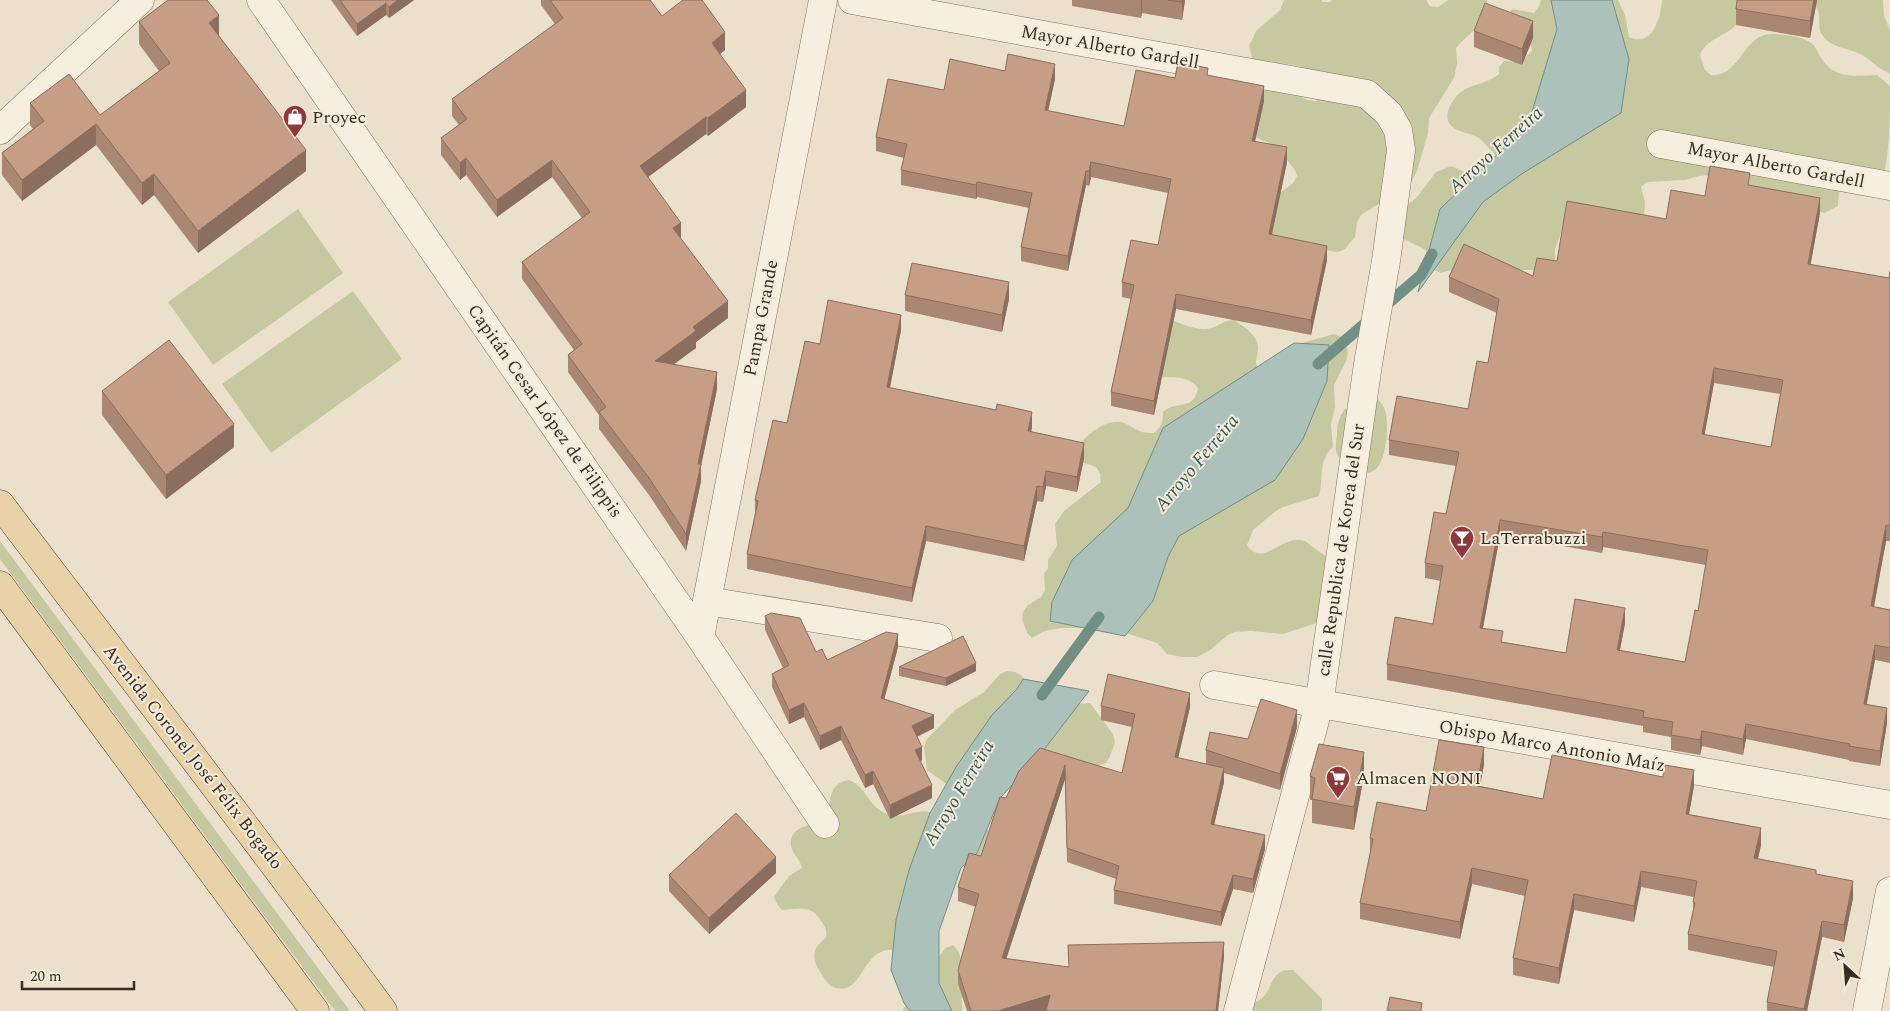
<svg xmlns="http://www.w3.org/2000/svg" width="1890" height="1011" font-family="Spectral,serif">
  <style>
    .green { fill: #c6c9a0 }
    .water { fill: #abc1b9; stroke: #728f86 }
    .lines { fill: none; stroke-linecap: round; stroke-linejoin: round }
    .stream { stroke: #728f86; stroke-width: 11 }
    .street-casing { stroke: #877361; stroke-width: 29 }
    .primary-casing { stroke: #564234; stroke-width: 29 }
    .street { stroke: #f6eedf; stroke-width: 28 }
    .primary { stroke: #ead2a8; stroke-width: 28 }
    .wall { fill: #aa8772; fill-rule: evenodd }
    .shaded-wall { fill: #8b6e5d }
    .building { fill: #c69d85; stroke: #8b6e5d; fill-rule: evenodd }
    .labels { text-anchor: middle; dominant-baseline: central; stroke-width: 4; stroke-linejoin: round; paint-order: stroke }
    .street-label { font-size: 18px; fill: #392c23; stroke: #f3ebdb }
    .poi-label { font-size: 18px; fill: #392c23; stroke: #f3ebdb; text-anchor: start }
    .water-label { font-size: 19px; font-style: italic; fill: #345753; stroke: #f3ebdb }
  </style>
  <rect width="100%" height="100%" fill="#ebe0cc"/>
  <path class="green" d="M1284,0h37l2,2h7l2,-2h94l4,6 8,1 10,-7h39c4,22 -19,33 -31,48l1,15 -3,15 -25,40 -1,15 -11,38 -11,21 -26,11 -19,12 -4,7 -2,15 -10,12 -7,3 -15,-2 -64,28 21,-85 13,-10 4,-7 -2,-6 -19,-24 -21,-9 7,-50 31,5 14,8 9,1 6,-4c-4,-8 -7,-19 -12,-25 -9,-10 -43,-9 -57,-11l-4,-15 7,-15 24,-21z
    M1541,0h77l7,15 4,22c23,11 32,-19 33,-37h84c-2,7 -4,16 -8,22 -10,15 -31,15 -38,33l5,15 6,5c31,2 31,-43 63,-41 12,1 27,2 37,9 5,3 7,11 11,16 12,20 34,17 55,16l13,11c0,32 0,67 -8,97l-43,7 -1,16 -14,7 -109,-38 -16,1 -14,4 -38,2 -6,5 4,15 -1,16 -81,9 -8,22v15l-10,10 -14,-4 -76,-1 -15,4 -13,-8 -1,-15 -26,-13 5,-30 12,-10 19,-25 15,-6 14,6 5,7 7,4 23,-23c-3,-3 -19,-21 -21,-22 -12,-7 -36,-6 -31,-27 2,-7 7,-14 13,-19 12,-9 27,-8 38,-18v-7l5,-6 17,1 11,-11c-1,-15 -15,-26 -25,-36l5,-6 22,4 5,-6z
    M1812,0h71l1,15 6,16v42c-11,-3 -17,-11 -26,-17 -12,-8 -32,-7 -41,-20 -8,-10 2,-20 -11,-36z
    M298,209l45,64 -130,92 -45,-63z
    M353,291l49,68 -131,94 -49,-69z
    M1171,320c12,4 28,12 40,8 9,-2 12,-8 23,-8 9,6 24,15 24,27 0,11 -5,13 1,24l39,-22 4,-6 32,-9 8,3 6,14 -1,8 -13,26 1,23 -4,16 2,23c-15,12 -9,31 -14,49l-36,11 -7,4 -23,19 -6,15c16,24 37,-12 57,-4 4,1 7,5 10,7 7,5 15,10 23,15l-17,59 -37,12 -32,-3 -16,1 -7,3 -18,15 -13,7h-15l-15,-3 -10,-11 -37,-12 -15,-3h-45l-15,3 -13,7 -5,-5 -5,-14 1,-7 5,-7 13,-8 4,-7 -1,-16 4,-6v-8l9,-14 -2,-22 9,-13 37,-29 -1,-8 -4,-7 -15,-5 -4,-14c9,-13 30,-31 47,-25 12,5 15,11 30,10 7,-6 9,-11 9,-21 12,-12 31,0 35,-24 -10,-14 -27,-10 -42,-11z
    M1375,398c12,7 12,19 12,31 0,11 -3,33 -11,40 -12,11 -34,-2 -39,-15 -2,-6 -1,-13 0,-19 0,-10 2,-18 8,-26z
    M0,541l350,470h-15l-335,-452z
    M1007,671c9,0 14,3 19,10l48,23 16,-1 23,31 2,8 -5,14 -4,7 -14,4 -140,21 -25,-18 -3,-23 3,-8 28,-29 29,-18 16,-18z
    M849,780c17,6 19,26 36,33 17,8 29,-5 45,-1 2,1 4,2 7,3 15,5 34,4 49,5l3,16 -2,16 -11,9 -15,5 -66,84c-32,-5 -32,45 -59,38 -7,-2 -9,-6 -13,-12 -7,-10 -13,-20 -5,-31 3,-3 6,-5 8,-8 1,-6 -1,-10 -4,-15 -11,-18 -23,-13 -40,-12l-5,-6 -3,-7 15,-21 13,-8c-2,-9 -9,-13 -11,-22 -2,-15 11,-20 23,-22 4,0 10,-5 14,-7 2,-17 1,-34 21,-37z
    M953,945l5,6 3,7 1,53h-60l43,-63z
    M1285,970h8l29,29v12h-91c10,-4 23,-6 31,-13 11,-9 7,-22 23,-28z"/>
  <path class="water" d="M1551,0h61l17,59 -8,54 -98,60 -40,29 -65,90 22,-83 88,-84 29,-96z
    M1294,343l35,2 -2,36 -24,58 -28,41 -96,56 -11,21 -15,44 -28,35 -75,-15 2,-19 20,-42 56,-52 35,-80z
    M1023,679l66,12 -53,69 -36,38 -23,55 -16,15 -22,63v52l13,28h-42l-6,-8 -13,-33 5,-50 13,-50 21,-57 26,-46 36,-52 25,-26z"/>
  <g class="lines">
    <path class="stream" d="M1318,364l103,-89 11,-21
      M1042,695l57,-78"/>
    <defs>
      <path id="street" d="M261,0l439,637 125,187
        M852,0l515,94 22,20 9,16 3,20 -15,111 -18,103 -49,341 -81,306
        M0,130l140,-130
        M1661,144l229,42
        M707,601l231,37
        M700,637l123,-637
        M1214,685l676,120
        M1867,1011l23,-120"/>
      <path id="primary" d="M0,504c128,169 258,336 383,507
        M0,585l315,426"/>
    </defs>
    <use href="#street" class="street-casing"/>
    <use href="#primary" class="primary-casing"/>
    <use href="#street" class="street"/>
    <use href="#primary" class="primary"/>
  </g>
  <path class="wall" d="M331,0h83l-25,18 -3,-3 -29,21z
    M541,0h109l12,16 63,34 -5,4 26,53 -38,29 -2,-2 -58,43 33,62 47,79 -32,24v6l-22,16 43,25 -16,75v17l-15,70 -37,-56 -50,-66v-14l-31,-43v-17l6,-5 -52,-71v-17l60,-44 -30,-41 -55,40 -31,-42 -6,5 -19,-25v-17l18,-13 -7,-9v-17l103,-75 -14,-19z
    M1072,0h113l-3,20 -40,-7 -1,5 -69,-12z
    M1817,0l-7,38 -74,-13v-16z
    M139,22l80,14 87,135 -108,82 -44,-58 -12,10 -46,-60 -74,56 -20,-26v-22l31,-24 -3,-4v-22l70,12 59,-44 -20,-27z
    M1474,31l59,7 -11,27 -48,-18z
    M1005,71l50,8 -7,32 76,15 51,-48 33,-3 56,26 -9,40 32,21 -15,72 55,26 -16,75 -135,-26 -22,106 -43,-9v-14l20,-93 -9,-2v-15l36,-37 10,-52 -77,-16 -2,9 -3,-1 -18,86 -47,-10v-14l8,-39 -52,-11 -1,2 -75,-14v-15l3,-12 -28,-7v-14l68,-47z
    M1750,185l70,28 -10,52 79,13 1,-7v270h-4l-12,66 16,3v53l-15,-3 -9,45 21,18 -7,43 -31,-5v-1l-103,-21 -3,16 -41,-9 -2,9 -29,-5v-13l-28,-5v-6l-256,-46v-16l46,-40 8,-43 -16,-3v-15l21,-49 10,-48 -67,-11v-15l79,-31 20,-46 9,-50 -48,-21v-15l84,-1 24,-15 109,-42 39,-23zM1714,383l66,11 -9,53 -67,-12zM1500,535l102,18 1,-6 103,18 -8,46 -13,51 -65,-12 5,-27 -59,30 -63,-11 -20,-14z
    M905,295l104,4 -7,33 -97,-21z
    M901,330l-11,58 142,39 -1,5 53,26 -7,34 -31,-6 -3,16 -6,-1 -13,60 -98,-20 -14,61 -165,-33v-15l8,-40v-14l65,-156z
    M102,391l132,56 -68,52 -64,-84z
    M765,616l62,44 71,-13 -14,52 50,29 -17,9 5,23 -1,1 11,37 -42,21 -17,-35 -8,4 -24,-48 -21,10 -16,-33 -15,7 -17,-37v-13l11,-6 -18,-38z
    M899,667l77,4 -30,15 -47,-10z
    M1101,706l89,1 -12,51 28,6v-14l91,-23 -17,63 -56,-17v9l-10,43 51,24 -12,44 -20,-4 -12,37 -107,-22v-14l2,-11 -49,-17 -2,-83 -59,180 62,8 156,-11 -6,55h-172v-1l-2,1h-77l-9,-27v-14l18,-63 -18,-6v-14l23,-31 25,-58 13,-27 103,2 10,-46 -31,-7z
    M1484,764l-4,22 63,13 151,-13 -5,28 72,31 -3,14 58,15 37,24 -9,44 -22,-5 -15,74h-40v-9l7,-35 -86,-17v-16l5,-22v-10l1,-5 -53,-10 -7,35 -60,-12 -15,74 -46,-9v-17l12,-62 -53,-12 -12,55 -100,-20v-16l10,-49v-16l56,-27z
    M1364,775l-10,55 -42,-7v-23h-2v-24z
    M776,873l-67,61 -40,-43v-16z"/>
  <path class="shaded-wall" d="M398,0h16l-25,18v-11z
    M1141,0h1v13l-1,5z
    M1182,0h3l-3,20z
    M1814,0h3l-7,38v-17z
    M386,3v12l-29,21v-12z
    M219,15v22l-10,-14z
    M1533,21v17l-11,27v-16z
    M725,32v18l-13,10v-17z
    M1055,64v15l-10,46v-15z
    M1264,86v15l-12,54v-14z
    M746,90v17l-38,29v-18z
    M706,117v17l-66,49v-17z
    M96,124v21l-74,56v-21z
    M1287,147v15l-18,86v-14z
    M306,150v21l-108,82v-22z
    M466,158v17l-6,5v-17z
    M552,160v17l-55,40v-17z
    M1091,162v15l-2,9v-15z
    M1086,171v14l-18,86v-15z
    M154,174v21l-12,10v-22z
    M977,182v15l-1,2v-14z
    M1820,198v15l-12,66v-15z
    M681,223v17l-8,-12z
    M1327,246v14l-16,75v-15z
    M1009,282v17l-7,33v-17z
    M1176,294v15l-22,106v-14z
    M728,301v17l-32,24v6l-41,30v-17l38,-34z
    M901,315v15l-14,72v-15z
    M1714,368v15l-12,66v-15z
    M717,372v17l-19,92v-17z
    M1032,412v15l-4,19v-15z
    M234,424v23l-68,52v-24z
    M1084,443v15l-7,34v-15z
    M701,464v17l-15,70v-17z
    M1046,471v15l-3,16v-15z
    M1037,486v15l-13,60v-15z
    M1500,520v15l-20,108v-15z
    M1886,525v16l-15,80v-15z
    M926,526v15l-14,61v-14z
    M1603,532v15l-1,6v-16z
    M1625,608v15l-8,42v-15z
    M898,634v13l-17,65v-14z
    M1875,645v15l-11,59v-15z
    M976,663v8l-30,15v-8z
    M1190,693v14l-15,64v-14z
    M804,703v14l-15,7v-14z
    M1887,708v15l-7,43v-15z
    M1297,710v17l-17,63v-16z
    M934,715v13l-22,11v-13z
    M1746,724v15l-3,16v-16z
    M841,726v14l-21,10v-14z
    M1702,731v15l-2,9v-15z
    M922,747v13l-7,4v-14z
    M1484,747v17l-7,38v-16z
    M1364,752v23l-10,55v-23z
    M1065,765v14l-63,193v-14z
    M1224,768v14l-13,56v-14z
    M1694,770v16l-8,44v-16z
    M873,771v13l-8,4v-13z
    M932,785v13l-42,21v-14z
    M1761,828v17l-7,29v-16z
    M1265,835v14l-12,44v-14z
    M776,857v16l-67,61v-16z
    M1472,868v16l-12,55v-17z
    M1641,871v16l-7,35v-16z
    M1233,875v14l-12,37v-14z
    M1853,881v17l-9,44v-17z
    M1574,894v16l-15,74v-16z
    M1822,921v16l-15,74h-3z
    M1224,942v14l-6,55h-2z
    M1050,995v14l-6,2h-46z"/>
  <path class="building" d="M168,0h39l12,15 -10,8 97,127 -108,81 -44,-57 -12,9 -46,-59 -74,56 -20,-27 42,-32 -14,-18 39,-29 31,41 70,-52 -31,-41z
    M340,0h58l-9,7 -3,-4 -29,21z
    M550,0h100l12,16 21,-16h19l23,32 -13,11 34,47 -38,28 -2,-1 -66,49 41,57 -8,5 55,73 -35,26 3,4 -41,30 62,11 -19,92h3l-15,70 -37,-56 -50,-66 7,-5 -38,-52 14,-11 -60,-82 68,-50 -38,-52 -55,40 -31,-42 -6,5 -19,-25 26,-19 -15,-20 111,-81z
    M1168,0h14v2z
    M1737,0h77l-4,21 -74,-12z
    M1485,3l48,18 -11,28 -48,-18z
    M1008,54l47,10 -10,46 79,16 12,-56 39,8 3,-16 30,6 -1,7 57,11 -12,55 35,6 -18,87 58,12 -16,74 -135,-26 -22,107 -43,-9 23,-107 -12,-3 9,-42 27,5 13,-66 -80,-17 -2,9h-3l-18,85 -47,-9 11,-54 -55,-11 -1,3 -75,-15 6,-26 -31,-7 12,-58 56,11 6,-31 55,12z
    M1710,166l40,7 -2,12 72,13 -12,66 81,14 1,-7v255l-4,-1 -15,81 19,4v38l-15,-3 -11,59 23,4 -7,43 -31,-5 1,-2 -104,-20 -3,15 -41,-8 -2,9 -29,-5 2,-13 -30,-5 1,-6 -257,-47 8,-47 38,7 10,-58 -18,-3 9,-51 12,2 13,-62 -70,-12 8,-44 71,13 9,-48 11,2 11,-64 -50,-22 15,-33 69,32 4,-18 20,3 10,-60 99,18 5,-29 34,6zM1714,368l69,12 -12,67 -69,-13zM1500,520l102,17 1,-5 105,18 -10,61 -3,-1 -10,52 -68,-12 8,-42 -50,-9 -9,54 -65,-11 2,-11 -23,-3z
    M912,263l97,19 -7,33 -97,-20z
    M828,300l73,15 -14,72 109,23 1,-6 35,8 -4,19 56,12 -7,34 -31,-6 -3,16 -6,-1 -13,60 -98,-20 -14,62 -165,-34 11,-53 -3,-1 18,-80 14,3 18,-82 15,3z
    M169,340l65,84 -68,51 -64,-84z
    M771,613l29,5 16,34 6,-3 5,11 59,-28 12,2 -17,64 53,17 -22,11 10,21 -7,3 17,35 -42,20 -17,-34 -8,4 -24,-49 -21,10 -16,-33 -15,7 -17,-36 17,-9 -24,-49z
    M963,636l13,27 -30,15 -47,-11z
    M1108,674l82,19 -15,64 49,11 -13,56 54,11 -12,44 -20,-4 -12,37 -107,-22 5,-24 -52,-18 -2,-83 -63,193 67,9 -1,-22 156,-3 -8,69h-170l4,-16 -52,16h-27l-13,-41 21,-76 -21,-7 11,-34 12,3 19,-59 6,1 13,-27 21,-23 82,25 13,-59 -34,-8z
    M1261,699l36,11 -17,64 -74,-24 4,-18 38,7z
    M1439,740l45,7 -7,39 66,13 9,-44 111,22 2,-12 29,5 -8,44 75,14 -7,30 62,12v4l37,7 -9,44 -22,-4 -18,88 -37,-7 10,-51 -89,-17 7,-31 -2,-1 4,-21 -56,-10 -7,35 -60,-12 -15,74 -46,-10 15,-78 -56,-12 -12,54 -100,-19 13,-64 -3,-1 7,-36 49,9z
    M1319,744l45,8 -10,55 -42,-8 3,-21 -5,-2z
    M736,813l40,44 -67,61 -40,-43z
    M1390,997l32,6 -1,8h-34z"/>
  <defs>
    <symbol id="shop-pin" viewBox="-11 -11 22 30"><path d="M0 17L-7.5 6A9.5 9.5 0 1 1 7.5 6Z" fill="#90373c" stroke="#f3ebdb"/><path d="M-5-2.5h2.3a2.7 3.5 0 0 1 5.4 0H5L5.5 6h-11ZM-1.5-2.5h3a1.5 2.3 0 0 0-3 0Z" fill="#fff"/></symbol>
    <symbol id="bar-pin" viewBox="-11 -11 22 30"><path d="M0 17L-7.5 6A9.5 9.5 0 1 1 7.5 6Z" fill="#90373c" stroke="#f3ebdb"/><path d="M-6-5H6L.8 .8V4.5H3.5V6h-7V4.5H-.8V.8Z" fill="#fff"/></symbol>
    <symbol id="supermarket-pin" viewBox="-11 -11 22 30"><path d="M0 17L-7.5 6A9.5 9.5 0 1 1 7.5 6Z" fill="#90373c" stroke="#f3ebdb"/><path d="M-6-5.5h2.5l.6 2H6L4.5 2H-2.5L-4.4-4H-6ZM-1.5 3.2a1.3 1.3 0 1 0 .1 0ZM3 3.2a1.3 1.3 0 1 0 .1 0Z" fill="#fff"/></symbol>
  </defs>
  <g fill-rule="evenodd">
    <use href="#shop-pin" x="281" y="103" width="28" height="38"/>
    <use href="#bar-pin" x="1448" y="524" width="28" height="38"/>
    <use href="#supermarket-pin" x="1324" y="764" width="28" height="38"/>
  </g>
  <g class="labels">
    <g class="street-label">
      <text transform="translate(1110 47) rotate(10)">Mayor Alberto Gardell</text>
      <text transform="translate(1776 165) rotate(11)">Mayor Alberto Gardell</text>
      <text transform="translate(761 318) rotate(-79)">Pampa Grande</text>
      <text transform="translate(545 411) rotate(55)">Capitán Cesar López de Filippis</text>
      <text transform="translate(1341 550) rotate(-82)">calle Republica de Korea del Sur</text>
      <text transform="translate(1552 746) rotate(10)">Obispo Marco Antonio Maíz</text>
      <text transform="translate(193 757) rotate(52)">Avenida Coronel José Félix Bogado</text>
    </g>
    <g class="poi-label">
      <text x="312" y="117">Proyec</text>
      <text x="1480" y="538">LaTerrabuzzi</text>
      <text x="1356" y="778">Almacen NONI</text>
    </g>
    <g class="water-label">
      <text transform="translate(1496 150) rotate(-42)">Arroyo Ferreira</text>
      <text transform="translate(1197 463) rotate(-50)">Arroyo Ferreira</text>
      <text transform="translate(959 793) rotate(-59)">Arroyo Ferreira</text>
    </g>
  </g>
  <g transform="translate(1845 966) rotate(334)" stroke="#f3ebdb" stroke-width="4" paint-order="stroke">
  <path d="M0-4L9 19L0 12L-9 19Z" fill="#392c23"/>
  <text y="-8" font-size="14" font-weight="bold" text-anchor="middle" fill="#392c23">N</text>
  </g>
  <path d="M22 981v8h112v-8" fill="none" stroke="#392c23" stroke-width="2.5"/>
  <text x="30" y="981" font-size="15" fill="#392c23" stroke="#f3ebdb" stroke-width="4" paint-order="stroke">20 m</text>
</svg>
